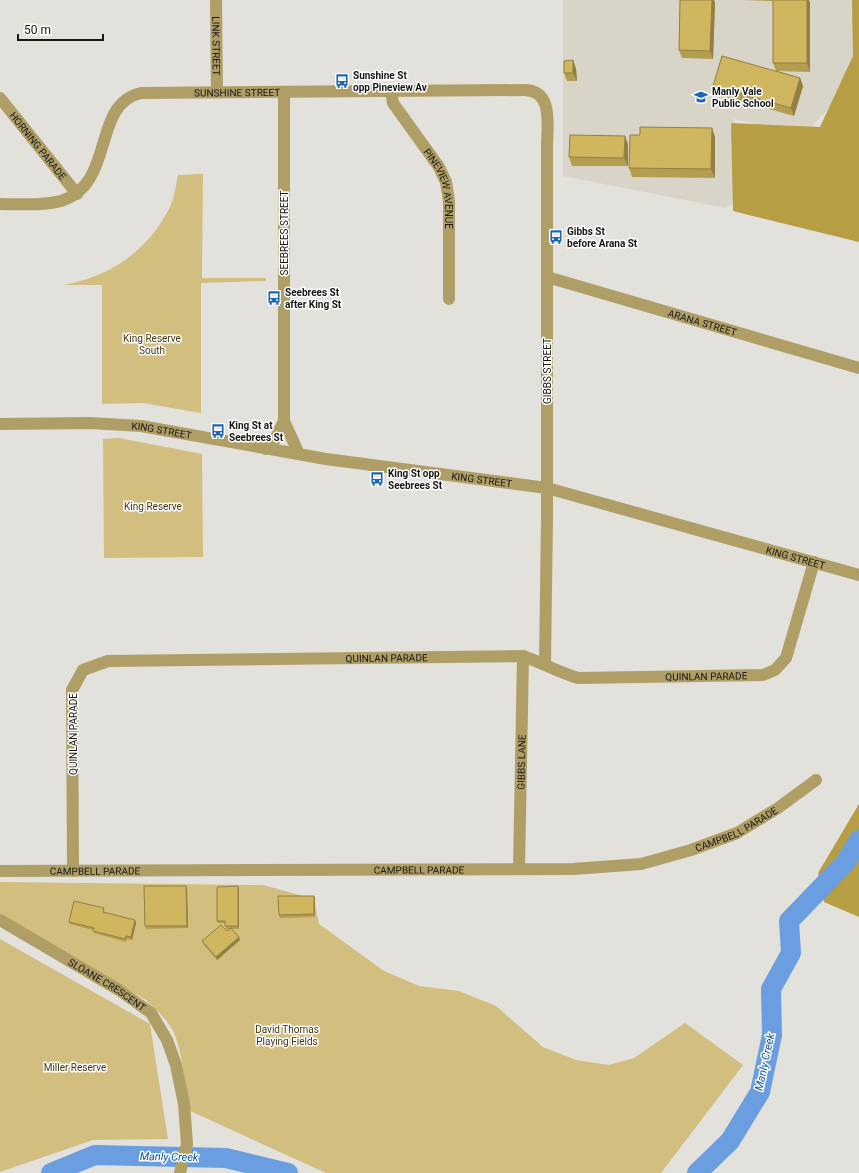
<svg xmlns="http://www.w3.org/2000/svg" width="859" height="1173" font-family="Roboto,sans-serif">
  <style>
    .built { fill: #d8d4c8 }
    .green { fill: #d2be7e }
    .forest { fill: #b79d44 }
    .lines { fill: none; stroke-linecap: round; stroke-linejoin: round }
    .river { stroke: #6a9ee0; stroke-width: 20 }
    .minor { stroke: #af9e65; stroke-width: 12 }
    .wall { fill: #b39d51 }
    .shaded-wall { fill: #927f42 }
    .building { fill: #d0b65e; stroke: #927f42 }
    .labels { text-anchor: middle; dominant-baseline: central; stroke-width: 3; stroke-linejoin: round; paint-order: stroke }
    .street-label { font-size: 10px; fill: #161614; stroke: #fff }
    .poi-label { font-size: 10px; font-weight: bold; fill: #161614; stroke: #fff; text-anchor: start }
    .park-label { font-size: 10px; fill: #41360f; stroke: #fff }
    .water-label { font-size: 11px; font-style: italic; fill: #00529f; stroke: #fff }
  </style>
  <rect width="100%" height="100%" fill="#e3e1dc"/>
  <path class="built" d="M563,0h296v75l-54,59 -71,-15 12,74 -20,15 -163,-32z"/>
  <path class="green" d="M203,174l-1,104h64v3l-65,2v130l-58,-10 -41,1v-119h-39c47,-8 85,-34 107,-78 4,-9 6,-22 8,-32z
    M119,438l83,16 1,103 -99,1 -1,-119z
    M0,882l263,3 51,14 5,25 65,47 35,15 40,5 37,15 47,41 33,13 33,5 25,-7 51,-35 58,42 -82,108h-335l-138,-63c-3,-22 -5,-57 -14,-77 -5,-12 -18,-23 -28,-33l-146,-86z
    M0,939l150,85 18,115 -75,1 -93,32z"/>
  <path class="forest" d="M852,0h7v242l-126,-31 -2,-88 89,4 33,-71z
    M859,804v113l-35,-15 -6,-29z"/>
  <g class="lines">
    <path class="river" d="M51,1173l44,-18 131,3 62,15
      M697,1173l33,-32 30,-49 12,-57 -1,-46 20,-36 -2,-32 56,-58 14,-23"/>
    <g class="minor">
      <path id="s1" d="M216,0l1,92"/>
      <path id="s2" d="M391,91l2,12 46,64 7,15 3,19v98"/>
      <path d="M284,92v329l15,33"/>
      <path id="s3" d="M0,98l77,96"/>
      <path id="s4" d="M0,204c19,0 42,2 61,-3 55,-17 30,-97 80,-108l383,-3c30,0 23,35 23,57v371l-2,146"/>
      <path id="s5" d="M547,277l312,91"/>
      <path id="s6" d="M0,424l90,-1 51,3 185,33 221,29 312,87"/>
      <path d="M266,449l8,-8 10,-20"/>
      <path id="s7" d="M519,869l4,-213"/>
      <path id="s8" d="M0,871l573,-2 68,-5 50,-14 46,-17 41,-25 38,-28"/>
      <path id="s9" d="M73,871l-1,-181 11,-20 25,-9 415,-5c19,7 36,16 55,22l185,-3 12,-5 11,-12 28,-96"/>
      <path id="s10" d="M0,920l119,70 32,23 16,27 9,25 8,39 3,40 -7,29"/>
    </g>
  </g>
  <path class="wall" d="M680,0h34l1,3 -2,56 -31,-1 -3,-8z
    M742,0h67l1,4v68l-33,-1 23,7 3,8 -9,30 -78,-22 -3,-8 63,-15 -3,-8v-62z
    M573,60l3,9 1,12h-10l-3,-8z
    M712,128l3,9v41l-83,-1 -3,-9 11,-33z
    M628,144v22h-56l-3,-9z
    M186,886l1,3 1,39 -42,1 -1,-3z
    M239,889v40h-7l7,8 1,3 -23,20 -14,-16 -1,-3 25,-10 2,-2h-3l-1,-6h-7l-1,-2z
    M314,896l1,2v19l-35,1 -1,-3z
    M105,911l-1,1 31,8 1,3 -4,17 -5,-1 -1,3 -32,-9 -1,-3 -23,-6 -1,-2z"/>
  <path class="shaded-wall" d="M712,0h2l1,3 -2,56 -3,-8z
    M807,0h2l1,4v68l-3,-9z
    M573,60l3,9 1,12 -4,-8z
    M800,78l3,8 -9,30 -3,-8z
    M712,128l3,9v41l-4,-9z
    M625,136l3,8v22l-4,-8z
    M186,886l1,3 1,39 -1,-2z
    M238,886l1,3v40l-1,-3z
    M314,896l1,2v19l-1,-3z
    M135,920l1,3 -4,17 -1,-3z
    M239,937l1,3 -23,20 -1,-3z"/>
  <path class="building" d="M680,0h32l-2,51 -31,-1z
    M773,0h34v63h-34z
    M722,56l78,22 -9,30 -78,-22z
    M573,60v13h-9v-12z
    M640,127l72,1 -1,41 -82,-1 1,-33h10z
    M570,135l55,1 -1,22 -55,-1z
    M144,886h42l1,40h-42z
    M238,886v40h-13v-5h-8v-34z
    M278,896h36v18l-35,1z
    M74,901l30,7 -1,4 32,8 -4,17 -5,-1 -1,3 -32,-8 1,-3 -25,-6z
    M221,925l6,6 4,-3 8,9 -23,20 -14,-16z"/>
  <defs>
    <symbol id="bus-bare" viewBox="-9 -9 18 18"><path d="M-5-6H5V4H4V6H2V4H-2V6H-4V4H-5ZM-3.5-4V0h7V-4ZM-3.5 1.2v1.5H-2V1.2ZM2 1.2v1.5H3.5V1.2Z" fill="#1d65b5" stroke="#fff" stroke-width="2.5" paint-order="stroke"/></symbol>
    <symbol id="school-bare" viewBox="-9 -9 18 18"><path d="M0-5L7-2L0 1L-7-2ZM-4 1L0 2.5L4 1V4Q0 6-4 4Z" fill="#1d65b5" stroke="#fff" stroke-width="2.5" paint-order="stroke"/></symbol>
  </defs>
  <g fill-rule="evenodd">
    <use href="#bus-bare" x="332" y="71" width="20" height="20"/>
    <use href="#school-bare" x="691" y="87" width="20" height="20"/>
    <use href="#bus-bare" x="546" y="227" width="20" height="20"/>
    <use href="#bus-bare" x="264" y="288" width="20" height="20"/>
    <use href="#bus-bare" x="208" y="421" width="20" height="20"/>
    <use href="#bus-bare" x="367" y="469" width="20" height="20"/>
  </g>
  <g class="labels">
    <g class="street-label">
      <text stroke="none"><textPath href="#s1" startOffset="46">LINK STREET</textPath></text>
      <text stroke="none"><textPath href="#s4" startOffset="299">SUNSHINE STREET</textPath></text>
      <text stroke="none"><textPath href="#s3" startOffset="61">HORNING PARADE</textPath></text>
      <text stroke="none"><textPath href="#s2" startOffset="112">PINEVIEW AVENUE</textPath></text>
      <text transform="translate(284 233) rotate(-90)">SEEBREES STREET</text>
      <text stroke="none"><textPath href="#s5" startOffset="162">ARANA STREET</textPath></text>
      <text transform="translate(547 371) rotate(-90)">GIBBS STREET</text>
      <text stroke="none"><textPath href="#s6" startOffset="162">KING STREET</textPath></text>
      <text stroke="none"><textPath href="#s6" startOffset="486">KING STREET</textPath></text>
      <text stroke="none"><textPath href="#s6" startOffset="810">KING STREET</textPath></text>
      <text stroke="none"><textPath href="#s9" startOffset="509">QUINLAN PARADE</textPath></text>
      <text stroke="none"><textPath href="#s9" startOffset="833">QUINLAN PARADE</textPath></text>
      <text transform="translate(73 734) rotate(-90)">QUINLAN PARADE</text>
      <text stroke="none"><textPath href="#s7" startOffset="107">GIBBS LANE</textPath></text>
      <text stroke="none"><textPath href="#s8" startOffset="743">CAMPBELL PARADE</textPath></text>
      <text stroke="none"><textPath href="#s8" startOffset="419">CAMPBELL PARADE</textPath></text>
      <text stroke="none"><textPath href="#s8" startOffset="95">CAMPBELL PARADE</textPath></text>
      <text stroke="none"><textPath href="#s10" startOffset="125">SLOANE CRESCENT</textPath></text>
    </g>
    <g class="poi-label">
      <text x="353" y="75">Sunshine St<tspan x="353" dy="12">opp Pineview Av</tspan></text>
      <text x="712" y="91">Manly Vale<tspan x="712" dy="12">Public School</tspan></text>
      <text x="567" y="231">Gibbs St<tspan x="567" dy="12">before Arana St</tspan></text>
      <text x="285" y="292">Seebrees St<tspan x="285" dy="12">after King St</tspan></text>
      <text x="229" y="425">King St at<tspan x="229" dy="12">Seebrees St</tspan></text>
      <text x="388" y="473">King St opp<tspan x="388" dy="12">Seebrees St</tspan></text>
    </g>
    <g class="park-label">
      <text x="152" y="338">King Reserve<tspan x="152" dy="12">South</tspan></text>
      <text x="153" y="506">King Reserve</text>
      <text x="287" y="1029">David Thomas<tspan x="287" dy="12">Playing Fields</tspan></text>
      <text x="75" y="1067">Miller Reserve</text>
    </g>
    <g class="water-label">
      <text transform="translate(765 1062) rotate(-78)">Manly Creek</text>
      <text transform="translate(169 1157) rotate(1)">Manly Creek</text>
    </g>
  </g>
  <path d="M18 34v6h85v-6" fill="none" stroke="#161614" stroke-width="2"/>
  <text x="24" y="34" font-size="12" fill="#161614" stroke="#ffffff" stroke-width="3" paint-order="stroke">50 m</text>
</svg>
